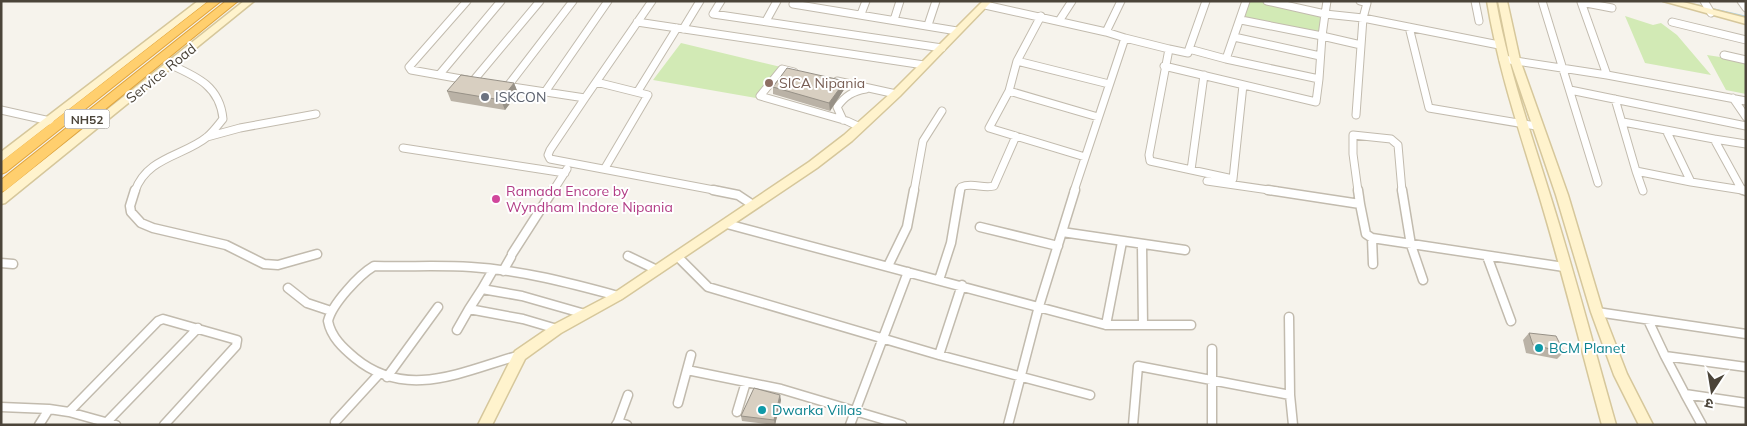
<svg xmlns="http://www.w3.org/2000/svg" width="1747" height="426" font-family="Mulish,'Noto Sans Devanagari',sans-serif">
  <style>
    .green { fill: #d2eab5 }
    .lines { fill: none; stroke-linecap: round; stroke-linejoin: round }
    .stream { stroke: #a9d4f2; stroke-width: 2.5 }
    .street-far1-casing { stroke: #c2bbae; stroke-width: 9 }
    .street-casing { stroke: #c2bbae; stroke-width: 11 }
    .secondary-casing { stroke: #d6c79b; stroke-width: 3 }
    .highway-casing { stroke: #e0a43c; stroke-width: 2 }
    .street-far1 { stroke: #fff; stroke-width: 7 }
    .street { stroke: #fff; stroke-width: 8 }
    .secondary { fill: #fff3cd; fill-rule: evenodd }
    .highway { fill: #ffcf6e; fill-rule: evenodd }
    .wall { fill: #bab2a6 }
    .shaded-wall { fill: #979187 }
    .building { fill: #d8cfc1; stroke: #979187 }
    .education-dot { fill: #8d6e63; stroke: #fff; stroke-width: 2 }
    .worship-dot { fill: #6b7280; stroke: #fff; stroke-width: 2 }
    .hotel-dot { fill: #d1479c; stroke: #fff; stroke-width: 2 }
    .culture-dot { fill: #0f9aa8; stroke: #fff; stroke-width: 2 }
    .labels { text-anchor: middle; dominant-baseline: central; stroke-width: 4; stroke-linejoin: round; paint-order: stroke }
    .shield { fill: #fff; stroke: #817c74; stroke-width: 1 }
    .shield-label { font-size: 12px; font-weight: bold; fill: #4b4439 }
    .street-label { font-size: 14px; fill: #4b4439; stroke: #fff }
    .education-label { font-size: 14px; fill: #785e54; stroke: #fff; text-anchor: start }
    .worship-label { font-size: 14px; fill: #5b616d; stroke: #fff; text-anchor: start }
    .hotel-label { font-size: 14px; fill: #b23c85; stroke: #fff; text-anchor: start }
    .culture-label { font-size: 14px; fill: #0d838f; stroke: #fff; text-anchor: start }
  </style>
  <rect width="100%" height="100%" fill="#f6f3ec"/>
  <path class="green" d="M1247,1h25l49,11 -2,22 -77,-16z
    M1625,16l28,9 8,-2 16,12 34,40 -66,-12z
    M681,43l100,24 -25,31 -103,-18z
    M1707,55l39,6v33l-20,-4z"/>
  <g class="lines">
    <path class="stream" d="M1694,5l11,2
      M1711,9l35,8"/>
    <defs>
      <path id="street-far1" d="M721,1l-8,13 229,34
        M795,1l-2,3 164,27
        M1206,1l-17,48 37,10
        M1267,1l58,13 2,-13
        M1475,1l4,20
        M1542,1l56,182
        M1704,1l7,12
        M1741,1l5,7
        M985,5l121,27 15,-31
        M861,14l5,-13
        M1041,16l-24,45 -8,30 -20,37 96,29
        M894,20l6,-19
        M1241,20l81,16 3,-22 38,4 136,27
        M766,21l11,-20
        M1059,21l13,-20
        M637,22l287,43
        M1672,22l74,18
        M928,25l8,-24
        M1409,27l20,81 107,18
        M683,29l17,-28
        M1106,32l19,6
        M1234,37l86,19
        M1169,49l19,4 1,-4
        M1724,55l22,5
        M1503,59l104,16 139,26
        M1017,61l92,23
        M1164,66l152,36 3,-23 -93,-20 20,-58
        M794,72l-12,-3 -22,27 87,25 13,6
        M439,75l-28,-5 -2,-3 58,-66
        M1607,75l-26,-73 31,6
        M1319,79l3,-43 39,9
        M467,80l-28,-5 62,-74
        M473,81l67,-80
        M837,81l59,13
        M596,82l52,13 -43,73
        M506,86l79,12 -35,52 -2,5 2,4 169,32
        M507,87l66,-86
        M1570,90l176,36
        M638,91l39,-63
        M1009,91l89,26
        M545,92l63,-91
        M585,98l67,-97
        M1733,98l13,19
        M1615,99l21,72
        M1,110l49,11
        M1356,115l7,-97 4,-15 -7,-2
        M843,120l-6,-13c8,-11 16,-16 29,-18
        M1623,122l43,8
        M207,137l33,-9 76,-14
        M1714,139l32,5
        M403,148l162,25
        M1191,170l13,-95
        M1207,181l69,10
        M1691,182l51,8
        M135,191c12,-34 49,-35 72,-54 6,-5 11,-12 16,-18 -3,-32 -25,-42 -52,-54
        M553,191l14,-22
        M914,191l9,-50 19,-30
        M960,191l1,-4c11,-5 22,2 33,-1l22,-50
        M1074,191l51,-153 44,11 -20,106 1,6 83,18 10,-94
        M1358,191l-5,-37v-19l38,4 7,6 4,46
        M1643,191l-7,-20 55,11 -25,-52 48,9 28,51 4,1"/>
      <path id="street" d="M135,190l-5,16 1,6 10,11 12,5 73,17 38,19 14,1 39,-11
        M713,190l25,5 15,10
        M1268,190l92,14 6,30 6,4 192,29
        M1358,190l2,14
        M1402,190l9,55 12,35
        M1743,190l3,1
        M727,224l379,101h85
        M980,227l78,19
        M1062,232l123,18
        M1372,238l1,26
        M1142,245l1,80
        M512,254l41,-64
        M628,256l29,14
        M1487,256l24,65
        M678,257l30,30 231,68 151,40
        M1,263l12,1
        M888,266l19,-39 7,-37
        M503,271l8,-14
        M939,280l12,-37 9,-53
        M288,288l19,15 24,8
        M482,289l11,-19
        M1597,312l149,22
        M1289,317l1,78
        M1648,320l17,36
        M1106,325l16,-83
        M557,329l-34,-10 -54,-10 13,-20 40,7 63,18
        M457,330l12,-21
        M1212,349v76
        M520,355c-57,16 -113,46 -165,3 -12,-10 -24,-21 -27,-37 4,-17 31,-46 46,-55 32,1 64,-1 97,1 50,3 99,16 147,29
        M939,355l23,-70
        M687,370l94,19 121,36
        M387,377l51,-70
        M1685,394l-20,-38 81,11
        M678,403l13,-48
        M1,407l48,2
        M69,412l47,13
        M737,412l9,-30
        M335,422l44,-48
        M618,422l10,-27
        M39,425l10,-16 20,3 89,-91 5,-2 74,21 -1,6 -72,79
        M104,425l94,-97
        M616,425l2,-3 9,3
        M850,425l58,-153
        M1008,425l31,-119 36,-116
        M1133,425l5,-59 152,29 3,30
        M1702,425l-17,-31 61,9"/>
      <path id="secondary" d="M198,1h10l-207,161v-10z
        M244,1h10l-249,202 -4,1v-10z
        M983,1h9l-92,95 -48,45 -35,27 -195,131 -61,34 -36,26 -33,66h-14l37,-74 38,-26 61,-32 195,-131 35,-27 48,-43z
        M1487,1h9c12,67 34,129 54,194 24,76 44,153 66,230h-14c-21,-77 -40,-154 -63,-230 -20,-65 -41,-127 -52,-194z
        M1498,1h9l13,59 48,135 35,117 24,62 26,51h-14l-25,-50 -23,-63 -35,-117 -46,-135z
        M1663,1h16l67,17v6z"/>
      <path id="highway" d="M209,1h12l-215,171 -5,2v-12z
        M226,1h12l-232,189 -5,2v-12z"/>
    </defs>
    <use href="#street-far1" class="street-far1-casing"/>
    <use href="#street" class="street-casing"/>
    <use href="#secondary" class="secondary-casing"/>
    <use href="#highway" class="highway-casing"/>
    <use href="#street-far1" class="street-far1"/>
    <use href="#street" class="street"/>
    <use href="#secondary" class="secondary"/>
    <use href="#highway" class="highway"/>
  </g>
  <path class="wall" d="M514,83l4,10 -13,17 -54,-9 -4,-10z
    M773,87l72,1 -15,23 -57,-17z
    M1529,333l35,19 -7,7 -31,-6 -3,-13z
    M781,400l-6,25 -33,-4 -1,-5z"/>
  <path class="shaded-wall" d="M845,81v7l-15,23 -1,-8z
    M514,83l4,10 -13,17 -4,-10z
    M780,395l1,5 -6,25 -1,-5z"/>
  <path class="building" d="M787,68l58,13 -16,22 -56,-16z
    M461,75l53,8 -13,17 -54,-9z
    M1529,333l27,3 8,16 -31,-7z
    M754,388l26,7 -6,25 -33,-4z"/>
  <circle class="education-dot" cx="769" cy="83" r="5"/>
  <circle class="worship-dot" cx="485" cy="97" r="5"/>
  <circle class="hotel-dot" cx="496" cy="199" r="5"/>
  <g class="culture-dot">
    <circle cx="1539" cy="348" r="5"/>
    <circle cx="762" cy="410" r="5"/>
  </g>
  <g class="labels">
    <rect class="shield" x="64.5" y="109.5" width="45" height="19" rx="4"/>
    <g class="shield-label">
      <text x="87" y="119">NH52</text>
    </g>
    <g class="street-label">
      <text transform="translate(161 73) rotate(-39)">Service Road</text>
    </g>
    <g class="education-label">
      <text x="779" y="83">SICA Nipania</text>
    </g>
    <g class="worship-label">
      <text x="495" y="97">ISKCON</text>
    </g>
    <g class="hotel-label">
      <text x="506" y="191">Ramada Encore by<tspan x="506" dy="16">Wyndham Indore Nipania</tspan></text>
    </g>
    <g class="culture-label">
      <text x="1549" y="348">BCM Planet</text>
      <text x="772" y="410">Dwarka Villas</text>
    </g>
  </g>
  <rect width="1747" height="426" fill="none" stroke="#4b4439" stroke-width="5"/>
  <g transform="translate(1712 391) rotate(192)" stroke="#ffffff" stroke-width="4" paint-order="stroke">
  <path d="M0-4L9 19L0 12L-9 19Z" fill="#4b4439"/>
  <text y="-8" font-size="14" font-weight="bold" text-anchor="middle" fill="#4b4439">उ</text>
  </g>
</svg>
